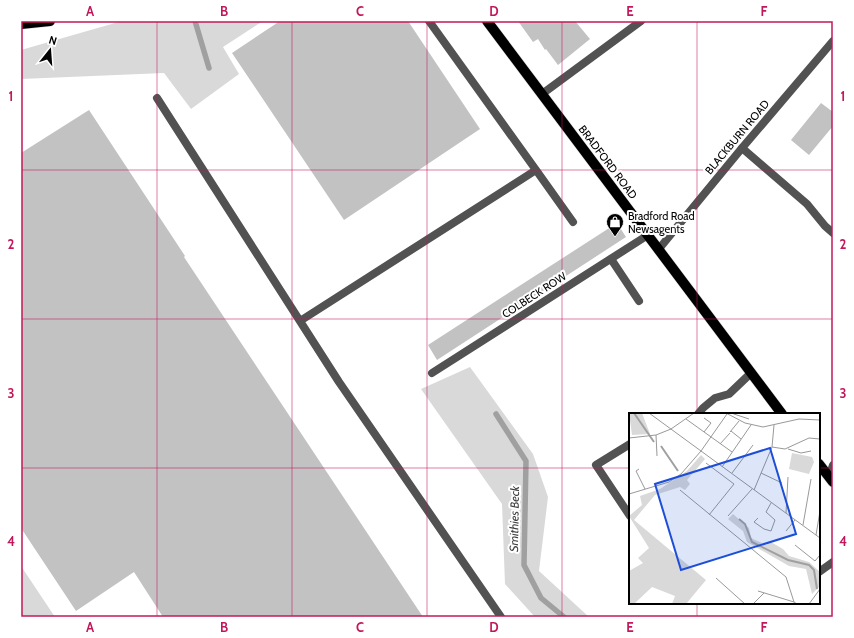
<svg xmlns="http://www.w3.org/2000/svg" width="854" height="638" font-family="Cabin,sans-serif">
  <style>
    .green { fill: #d9d9d9 }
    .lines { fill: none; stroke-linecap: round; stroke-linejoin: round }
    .stream { stroke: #a0a0a0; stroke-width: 5.5 }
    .building { fill: #c2c2c2 }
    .primary-casing { stroke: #dbdbdb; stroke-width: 11 }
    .lane { stroke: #525252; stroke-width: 8 }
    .street { stroke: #525252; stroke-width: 8 }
    .primary { stroke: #000; stroke-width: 10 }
    .grid { fill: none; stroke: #c2185b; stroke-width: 1; stroke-opacity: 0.55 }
    .labels { text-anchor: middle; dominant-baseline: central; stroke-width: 4; stroke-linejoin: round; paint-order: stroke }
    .street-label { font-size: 11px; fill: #000; stroke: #fff }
    .poi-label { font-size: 11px; fill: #000; stroke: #fff; text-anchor: start }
    .water-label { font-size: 12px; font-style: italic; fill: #414141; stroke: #fff }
    .inset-river { fill: none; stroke: #a0a0a0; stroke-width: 2 }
    .inset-road { fill: none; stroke: #999; stroke-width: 1 }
    .view { fill: #1d4ed8; fill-opacity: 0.15; stroke: #1d4ed8; stroke-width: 2 }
    .inset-edge { fill: none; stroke: #000; stroke-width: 2 }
    .neatline { fill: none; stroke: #c2185b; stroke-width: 1.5 }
    .grid-label { font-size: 13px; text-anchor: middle; font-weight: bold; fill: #c2185b }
  </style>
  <rect width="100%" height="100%" fill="#fff"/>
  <path class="green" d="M122,21h141l-40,26 16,27 -48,35 -27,-36 -143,6v-29z
    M470,367l63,87 15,43 -9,74 50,46h-54l-30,-33 -3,-80 -81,-115z
    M21,566l34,51h-34z"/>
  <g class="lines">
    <path class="stream" d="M195,21l14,47
      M496,414l30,47 -2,104 17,33 23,19"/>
  </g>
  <path class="building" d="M280,21h128l72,108 -136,91 -112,-167z
    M518,21h57l15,18 -32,26 -12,-16 -1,1 -7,-11 -5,3z
    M821,103l12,9v14l-24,29 -18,-15z
    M89,110l96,146 -1,1 239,360h-260l-29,-45 -58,39 -55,-83v-375z
    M617,223l9,14 -189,123 -9,-15z"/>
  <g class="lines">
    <defs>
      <path id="primary" d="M487,21l295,393
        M21,24l29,-3
        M819,464l14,18"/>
    </defs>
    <use href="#primary" class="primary-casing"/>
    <path class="lane" d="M542,94l99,-73
      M157,98l182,284 162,235
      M742,148l65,56 18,22 8,7
      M536,170l37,52
      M611,259l28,42
      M300,321l236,-151 -107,-149
      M698,414l5,-6 12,-10 14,-4 22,-21
      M630,444l-34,21 34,51
      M819,572l14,-10"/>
    <path class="street" d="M658,250l84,-102 91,-107
      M432,373l216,-138
      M829,477l4,-12"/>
    <use href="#primary" class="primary"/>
  </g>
  <path class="grid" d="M157,21v596M292,21v596M427,21v596M562,21v596M697,21v393M21,170h812M21,319h812M21,468h609M819,468h14M697,603v14"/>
  <defs>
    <symbol id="shop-pin" viewBox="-11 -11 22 30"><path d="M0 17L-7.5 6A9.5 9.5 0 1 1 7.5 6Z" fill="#000" stroke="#fff"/><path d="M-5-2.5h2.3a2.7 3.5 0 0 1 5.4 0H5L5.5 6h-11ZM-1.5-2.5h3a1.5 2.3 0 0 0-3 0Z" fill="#fff"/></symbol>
  </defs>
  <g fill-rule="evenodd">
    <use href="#shop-pin" x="605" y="212" width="20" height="27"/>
  </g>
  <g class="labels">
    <g class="street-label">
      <text transform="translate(737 137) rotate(-50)">BLACKBURN ROAD</text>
      <text transform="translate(608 162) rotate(53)">BRADFORD ROAD</text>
      <text transform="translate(534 295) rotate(-33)">COLBECK ROW</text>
    </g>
    <g class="poi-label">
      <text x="628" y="216">Bradford Road<tspan x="628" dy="13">Newsagents</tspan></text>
    </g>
    <g class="water-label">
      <text transform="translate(514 519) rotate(-89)">Smithies Beck</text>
    </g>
  </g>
  <g transform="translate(629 413)">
    <rect width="191" height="191" fill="#fff"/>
    <path d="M0,0h13l8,21 -18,1zM163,40l20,4 2,5 -5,12 -20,-5zM72,42l4,4 -18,21 3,4 -5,6 -5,-3 -25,8 -21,25 72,60 -20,24h-14l3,-8 -23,-9 -18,17h-5v-33l14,-8 -5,-5 11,-10 -20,-32 13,-11 -2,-9 20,-7 27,-18zM104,101l16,14 2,10 15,7 3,-4 14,8 6,7 20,6 11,10v14l-8,8 -6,-25 -17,-3 -42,-24 -4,-11 -15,-12z" fill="#d9d9d9"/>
    <path class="inset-river" d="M5,0l20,29M32,33l17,25M110,106l6,5 7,18 36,18 21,5 5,5 3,19"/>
    <path class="inset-road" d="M20,0l171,125M97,0l19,10 18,4 36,-8 21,1M102,0l18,6M57,6l46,33M42,16l23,-16M102,18l10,8M75,19l7,-9 -7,-5M101,19l9,-11M27,22l1,21M0,25l27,-3 15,-6M91,31l10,-11M143,34l13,2 24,-11 11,1M159,36l13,4 10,-2M72,38l26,-37M77,50l28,21 -25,31M93,54l29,-42M10,56l-3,2 9,18M103,60l21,-28M132,60l21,10M51,77l106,87 8,25 3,2M125,77l18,-43 2,-22M0,81l40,-12 12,-8 20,-23M157,100l2,-36M99,103l24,-27M129,105l-4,4 10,7 7,2 4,-11 -9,-8 5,-9M174,112l8,-46M157,118l9,-11M187,122l4,-24M166,132l20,16 5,-6M87,165l29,26M129,178l36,11M124,191l11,-11M180,191l11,-15"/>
    <path class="view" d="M141,35l26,86 -115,36 -26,-86z"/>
    <rect width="191" height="191" class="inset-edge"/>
  </g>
  <rect width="854" height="638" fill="none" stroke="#ffffff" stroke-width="44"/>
  <g transform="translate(50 50) rotate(17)" stroke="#ffffff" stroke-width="3" paint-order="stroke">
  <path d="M0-3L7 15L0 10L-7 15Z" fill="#000000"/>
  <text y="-6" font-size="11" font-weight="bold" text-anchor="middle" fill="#000000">N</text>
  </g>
  <rect x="22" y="22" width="810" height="594" class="neatline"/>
  <g class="grid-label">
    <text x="90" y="16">A</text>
    <text x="224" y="16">B</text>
    <text x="360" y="16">C</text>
    <text x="494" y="16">D</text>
    <text x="630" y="16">E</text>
    <text x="764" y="16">F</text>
    <text x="11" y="101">1</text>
    <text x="843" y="101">1</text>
    <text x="11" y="249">2</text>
    <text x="843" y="249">2</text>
    <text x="11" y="398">3</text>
    <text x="843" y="398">3</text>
    <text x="11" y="546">4</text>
    <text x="843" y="546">4</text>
    <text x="90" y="632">A</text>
    <text x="224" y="632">B</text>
    <text x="360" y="632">C</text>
    <text x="494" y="632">D</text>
    <text x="630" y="632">E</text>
    <text x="764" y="632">F</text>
  </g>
</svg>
